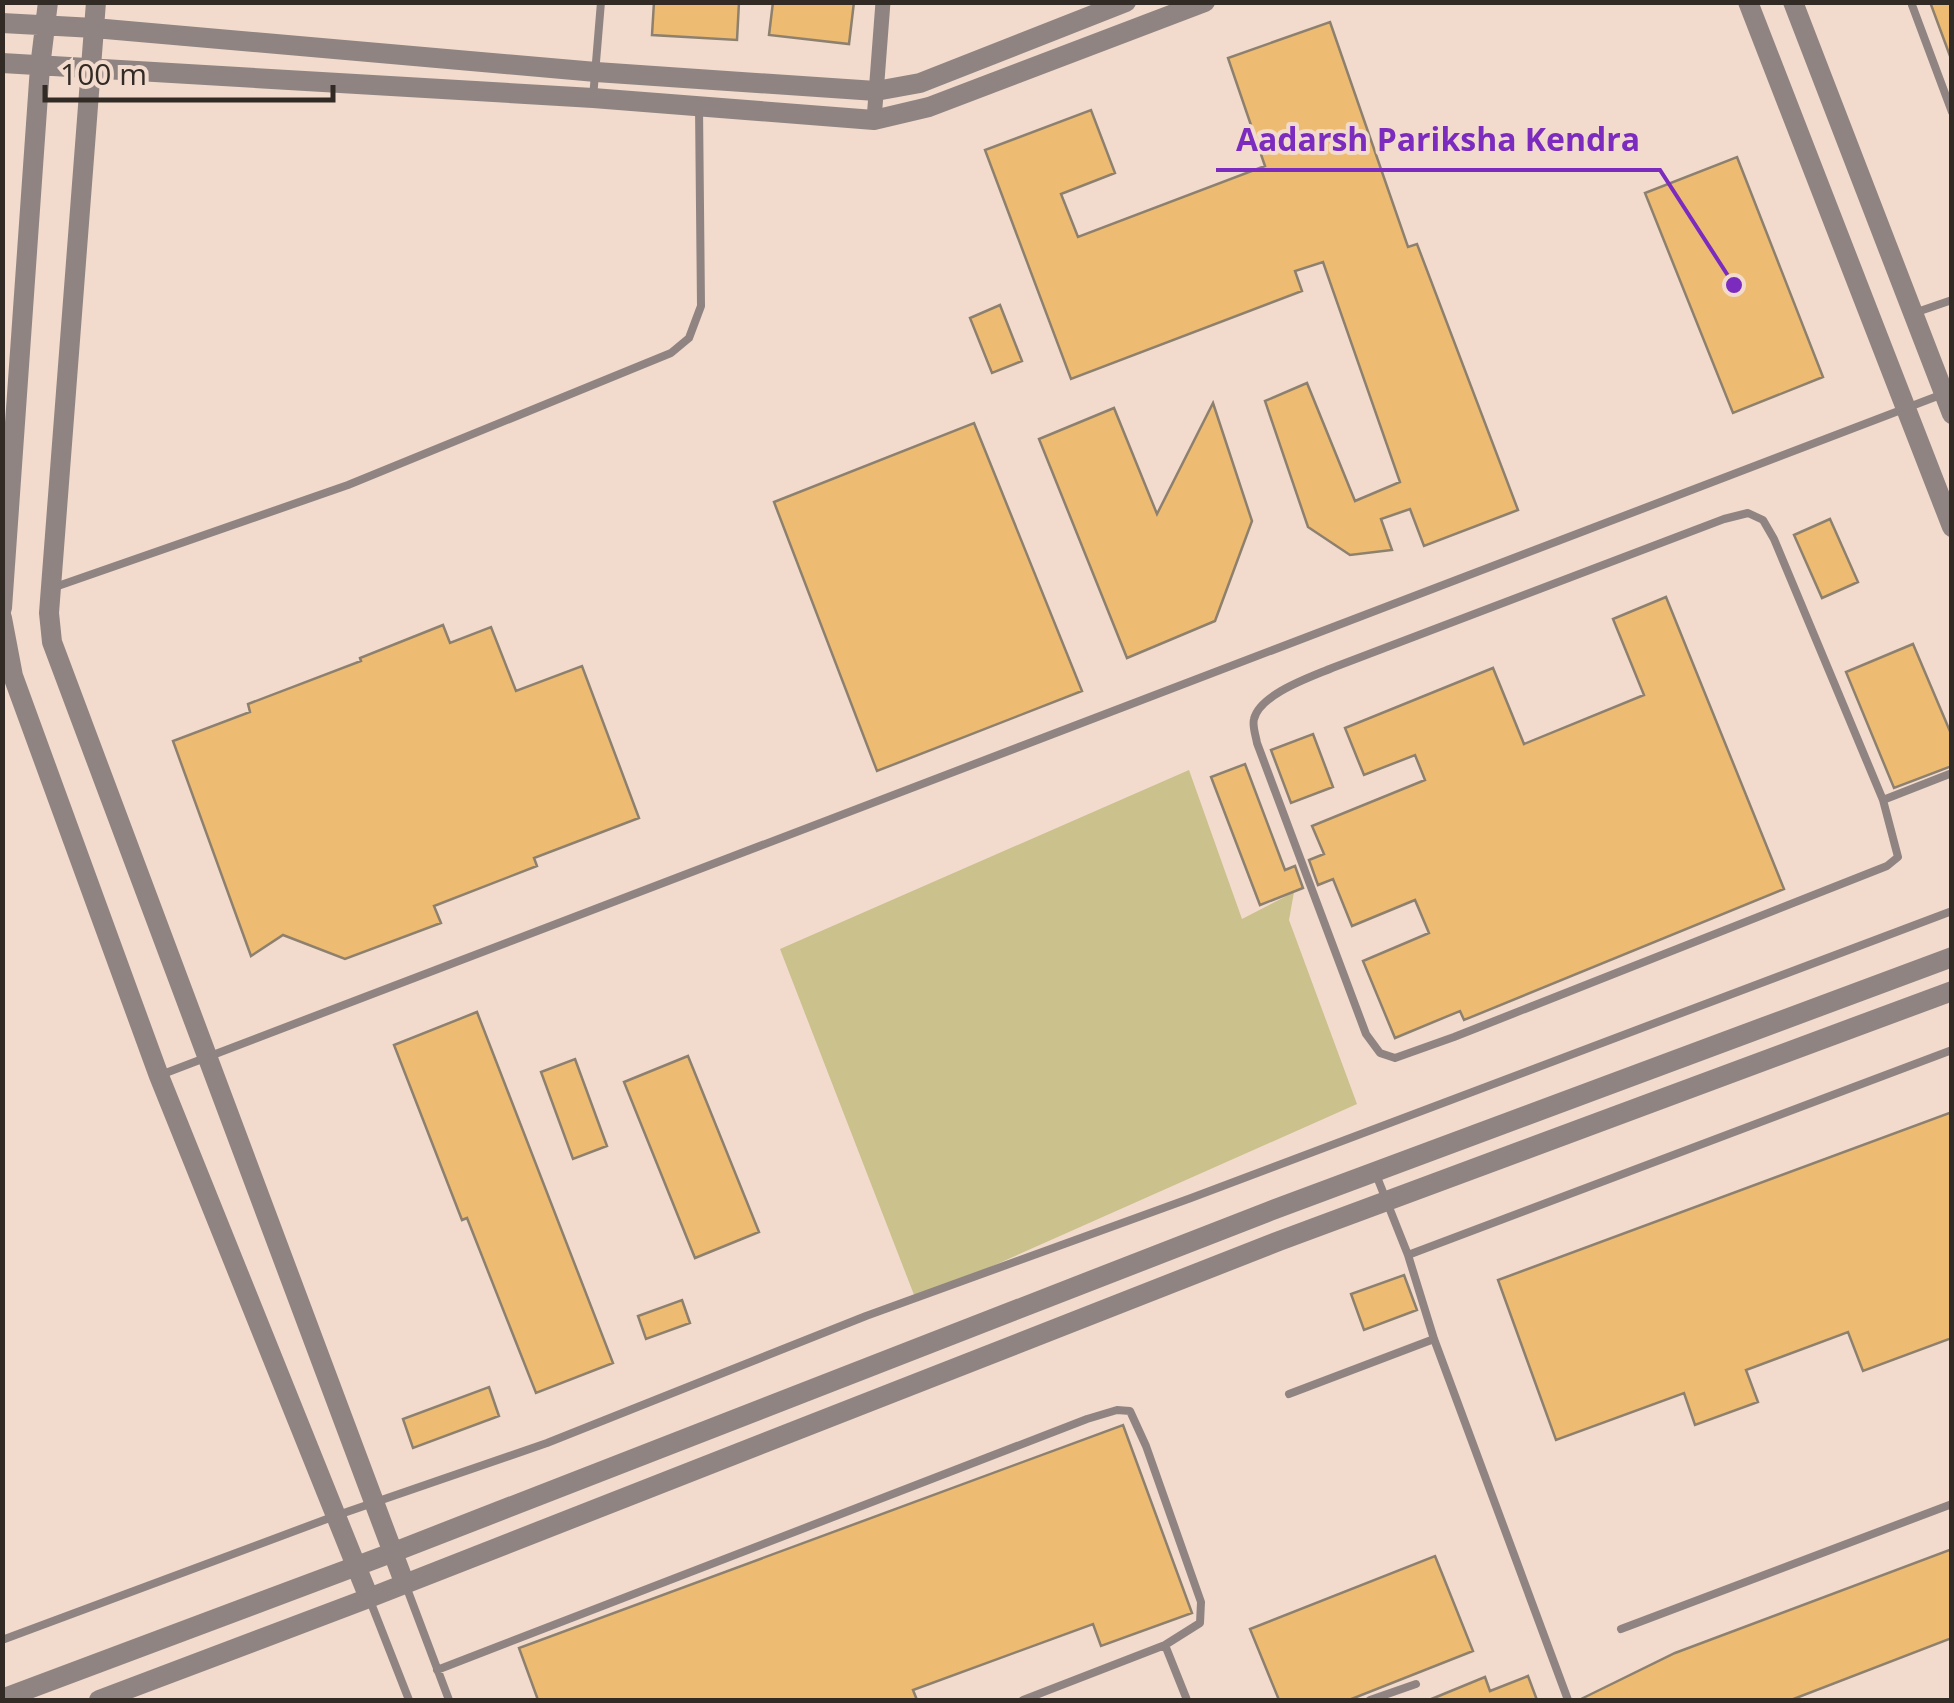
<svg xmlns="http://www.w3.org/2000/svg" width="1954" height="1703" font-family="'Open Sans',sans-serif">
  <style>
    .green { fill: #cac18d }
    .building { fill: #edbb72; stroke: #8e806e; stroke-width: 2.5 }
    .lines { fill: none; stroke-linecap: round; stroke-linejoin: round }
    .service { stroke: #908482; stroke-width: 8 }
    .minor { stroke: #908482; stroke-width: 15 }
    .tertiary { stroke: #908482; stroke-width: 20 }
    .leader { fill: none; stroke: #7b2cbf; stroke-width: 4 }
    .callout-dot { fill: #7b2cbf; stroke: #f2dbcd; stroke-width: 4 }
    .callout-label { font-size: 32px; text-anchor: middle; font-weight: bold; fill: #7b2cbf; stroke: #f2dbcd; stroke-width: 8; stroke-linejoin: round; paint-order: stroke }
  </style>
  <rect width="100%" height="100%" fill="#f2dbcd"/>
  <path class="green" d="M1189,770l53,149 52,-27 -5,28 68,184 -441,196 -136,-351z"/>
  <path class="building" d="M654,2h85l-2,38 -85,-5z
    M773,2h81l-5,42 -80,-9z
    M1930,2h22v54h-2z
    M1330,22l78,225 9,-3 101,266 -94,36 -14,-37 -29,10 11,31 -42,5 -42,-28 -43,-126 42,-18 48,118 45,-19 -77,-220 -28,9 7,20 -231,88 -86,-229 106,-40 24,63 -54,21 17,43 187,-71 -37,-108z
    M1737,157l86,220 -90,36 -88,-220z
    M1000,305l22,56 -30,12 -22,-55z
    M1213,403l39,118 -37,100 -88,37 -88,-219 75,-31 43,106z
    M974,423l108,268 -205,80 -103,-269z
    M1830,519l28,63 -36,16 -28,-63z
    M1666,597l118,292 -320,131 -4,-9 -65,27 -32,-77 66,-28 -14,-33 -63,26 -19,-47 -15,6 -9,-25 15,-6 -12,-28 113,-46 -10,-25 -51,20 -19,-47 148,-60 31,76 120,-49 -31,-76z
    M443,625l7,18 41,-16 25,64 66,-25 57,152 -105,40 3,8 -103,40 7,17 -96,36 -62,-24 -32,21 -78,-215 77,-29 -2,-8 113,-43 -1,-3z
    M1913,644l39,92v30l-58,22 -48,-116z
    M1313,734l20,53 -42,16 -20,-53z
    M1245,764l40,106 10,-4 8,22 -43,17 -49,-128z
    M477,1012l136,351 -77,30 -69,-175 -5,2 -68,-175z
    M688,1056l71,176 -64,26 -71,-176z
    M575,1059l32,87 -34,13 -32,-87z
    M1952,1112v226l-89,33 -15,-39 -102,38 12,32 -63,23 -11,-32 -128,47 -58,-160z
    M1404,1275l13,35 -53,20 -13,-36z
    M682,1300l8,23 -44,16 -8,-23z
    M489,1387l10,29 -86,32 -10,-29z
    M1123,1425l69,188 -91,33 -8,-22 -180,66 4,10h-379l-19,-52z
    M1952,1549v89l-161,62h-212l96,-47z
    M1435,1556l38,95 -124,49h-70l-29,-71z
    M1528,1676l9,24h-108l56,-23 5,14z"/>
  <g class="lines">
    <path class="service" d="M1912,5l40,107
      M593,98l8,-96
      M1917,312l35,-12
      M1748,513l15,7 11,19 109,261 15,57 -11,9 -433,171 -59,21 -15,-5 -14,-19 -109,-291c-1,-7 -5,-17 -3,-24 6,-25 57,-42 78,-51l392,-149z
      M55,587l293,-102 323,-132 18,-15 12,-32 -2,-199
      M1883,800l69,-27
      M163,1074l1780,-680
      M1375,1172l33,83 26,84 134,361
      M1408,1255l544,-205
      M1289,1394l145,-55
      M406,1586l43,114
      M369,1598l40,102
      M1621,1629l331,-125
      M2,1640l333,-124 212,-73 319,-127 325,-118 761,-287
      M1165,1645l22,55
      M437,1670l650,-251 30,-9 13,1 16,35 55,156 -1,21 -35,22 -142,55
      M1370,1700l46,-16"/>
    <path class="minor" d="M874,120l9,-118"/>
    <path class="tertiary" d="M96,2l-47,611 3,29 352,940
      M1748,2l204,525
      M1793,2l159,412
      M2,23l92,5 502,44 280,19 44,-8 206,-81
      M2,63l591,35 281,22 55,-13 276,-105
      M2,608l38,-541 8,-65
      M2,618l11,58 146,400 210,522
      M2,1699l392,-147 876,-341 682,-254
      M99,1700l270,-102 910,-357 673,-250"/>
  </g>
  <path class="leader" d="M1734 285L1660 170H1216"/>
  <circle class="callout-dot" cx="1734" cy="285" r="10"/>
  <g class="callout-label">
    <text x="1438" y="151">Aadarsh Pariksha Kendra</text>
  </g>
  <rect width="1954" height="1703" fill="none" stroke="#322a25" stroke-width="10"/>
  <path d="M45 85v15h288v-15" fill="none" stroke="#322a25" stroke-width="5"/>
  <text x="60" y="85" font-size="30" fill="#322a25" stroke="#f2dbcd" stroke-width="8" paint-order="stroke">100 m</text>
</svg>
